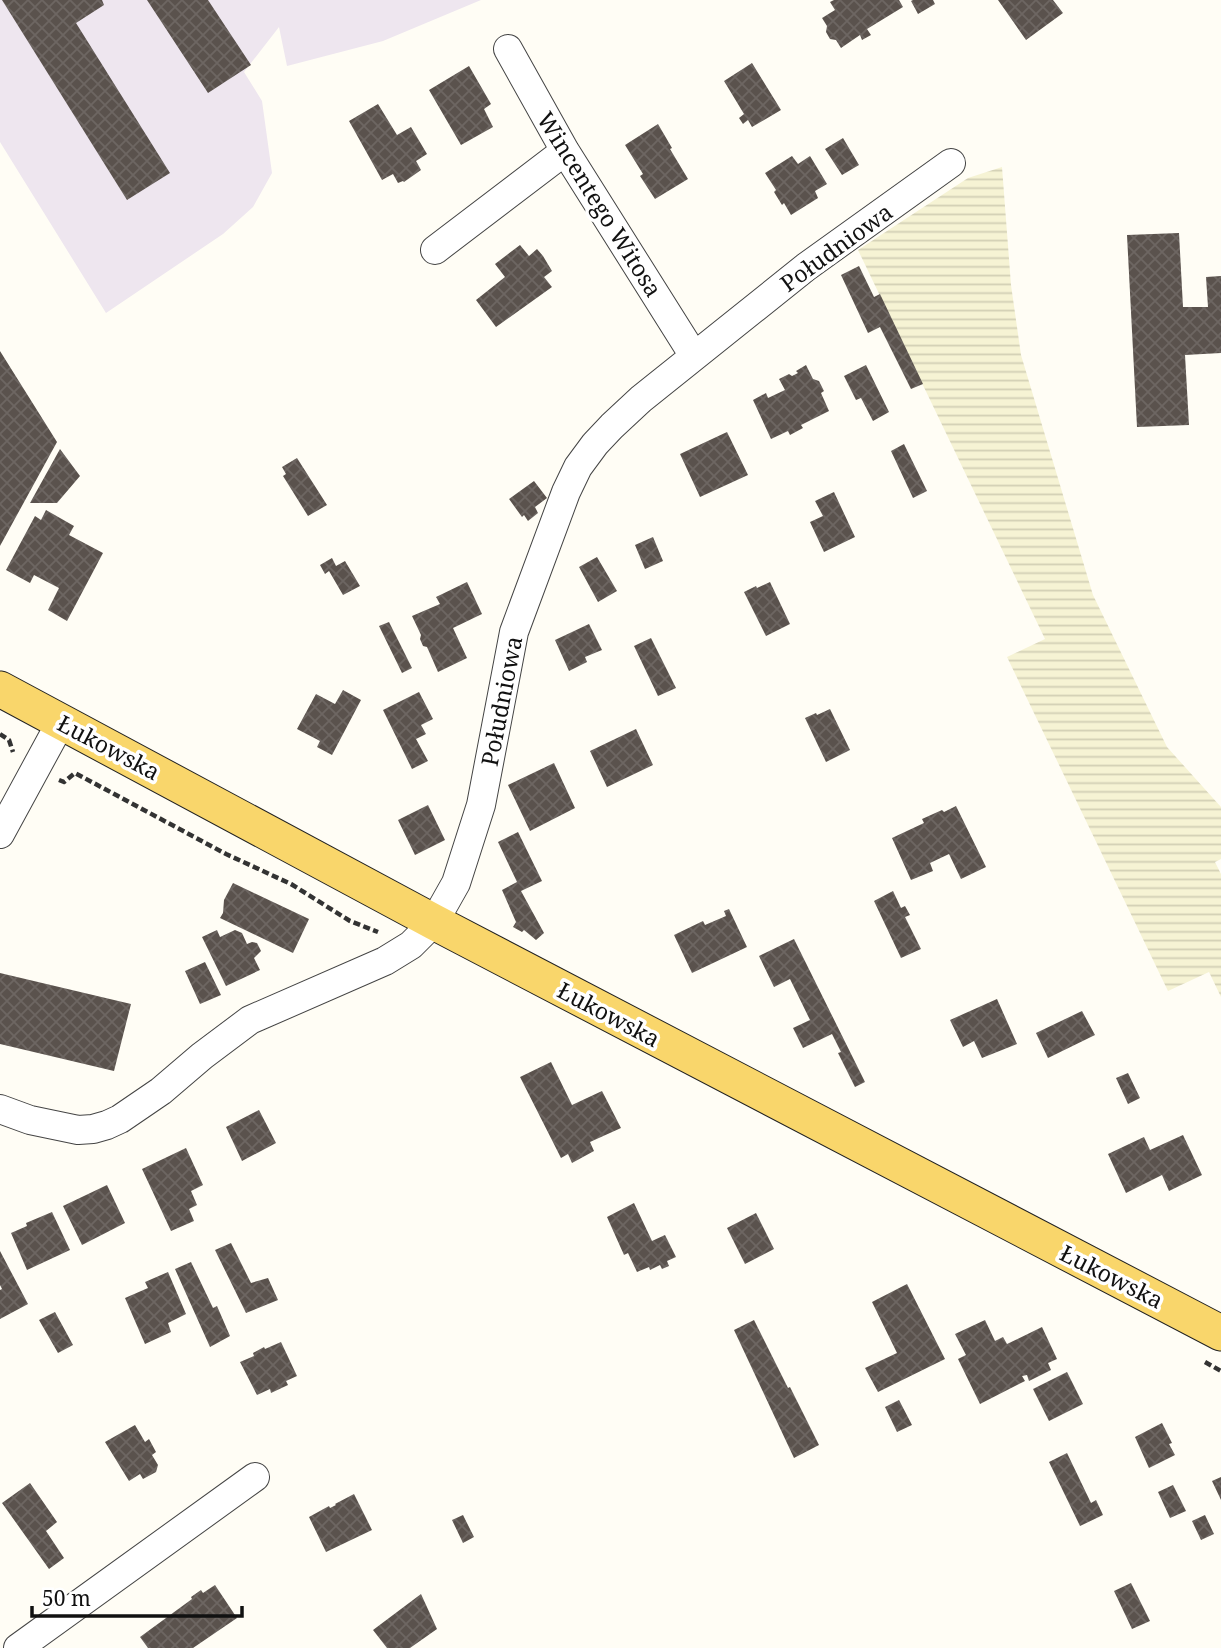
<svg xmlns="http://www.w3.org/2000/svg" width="1221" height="1648" font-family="'Noto Serif',serif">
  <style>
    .industrial { fill: #eee6ef }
    .farmland { fill: url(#farmland-rules) }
    .building { fill: url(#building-cross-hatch) }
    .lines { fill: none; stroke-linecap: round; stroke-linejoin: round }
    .minor-casing { stroke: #444; stroke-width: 30 }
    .major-casing { stroke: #222; stroke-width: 37 }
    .path { stroke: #333; stroke-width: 4.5; stroke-dasharray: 7 3.5; stroke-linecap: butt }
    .minor { stroke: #fff; stroke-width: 28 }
    .major { stroke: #f9d66b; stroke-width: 35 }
    .labels { text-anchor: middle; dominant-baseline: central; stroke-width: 7; stroke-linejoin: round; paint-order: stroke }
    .street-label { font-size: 23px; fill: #111; stroke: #fff }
  </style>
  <defs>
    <pattern id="farmland-rules" width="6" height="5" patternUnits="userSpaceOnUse" patternTransform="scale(1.75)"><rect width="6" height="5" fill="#f6f3d4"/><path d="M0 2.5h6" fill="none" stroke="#d2cfb5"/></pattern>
    <pattern id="building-cross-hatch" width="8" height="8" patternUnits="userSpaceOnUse" patternTransform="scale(1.75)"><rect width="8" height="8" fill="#5a524d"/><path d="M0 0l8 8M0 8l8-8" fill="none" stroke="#6d6662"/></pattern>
  </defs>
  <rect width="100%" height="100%" fill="#fffdf5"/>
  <path class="industrial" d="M0,0h481l-98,41 -96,25 -8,-39 -35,45 18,29 10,72 -19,34 -30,27 -117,79 -106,-171z"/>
  <path class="farmland" d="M1002,167l9,118 10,70 72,240 74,152 54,60v52l-6,3 6,12v123l-12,-25 -41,19 -161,-334 38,-18 -187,-389 110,-72z"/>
  <path class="building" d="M2,0h100l2,5 -28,18 94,150 -43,27z
    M147,0h61l43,65 -43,28z
    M834,0h65l4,7 -36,22 4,6 -9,5 -2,-5 -19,13 -5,-8 -6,-1 -4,-7 1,-6 -5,-8 13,-8 -5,-8z
    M913,0h20l2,4 -17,10 -7,-13z
    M998,0h55l10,13 -37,27z
    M752,63l29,47 -29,17 -4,-7 -5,4 -4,-6 5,-4 -20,-33z
    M469,66l22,38 -7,5 9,18 -32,18 -32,-55z
    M378,104l19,31 14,-8 16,27 -11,7 5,9 -17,12 -1,-1 -5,2 -5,-9 -11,6 -33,-59z
    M658,124l14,24 -2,1 18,30 -33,20 -15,-23 3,-2 -18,-29z
    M843,138l16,27 -17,10 -17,-26z
    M792,156l6,8 12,-8 17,28 -12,7 3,7 -27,17 -7,-12 -2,2 -8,-13 2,-2 -11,-17z
    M1179,233l4,74h25l-2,-30 15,-1v77l-36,2 4,70 -52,2 -10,-192z
    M520,245l9,11 8,-7 6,7 9,15 -8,6 8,10 -56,40 -20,-27 29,-23 -10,-13z
    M859,266l15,31 6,-3 43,90 -12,5 -31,-62 -12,6 -27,-58z
    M0,351l57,91 -57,104z
    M806,365l7,14 6,2 5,10 -3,2 8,18 -28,14 2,3 -13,7 -2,-4 -17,8 -18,-39 13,-7 2,5 17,-8 -6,-11 10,-5 3,2 6,-3 -2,-2z
    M866,365l23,47 -16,9 -12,-23 -5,2 -12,-24z
    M727,432l21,43 -48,22 -20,-43z
    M904,444l23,47 -14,7 -22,-47z
    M60,449l20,27 -23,27h-27z
    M297,458l30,47 -19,11 -25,-40 3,-2 -4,-7z
    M534,481l13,17 -12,9 3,6 -10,8 -4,-6 -2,2 -13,-18z
    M834,492l21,45 -31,15 -14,-30 13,-6 -8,-15z
    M46,510l28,16 -5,9 34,18 -36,68 -19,-11 11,-22 -25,-13 -4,8 -24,-13 29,-54 6,4z
    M653,537l10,24 -18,8 -10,-24z
    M597,557l20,34 -19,11 -19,-35z
    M332,558l4,8 9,-5 15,25 -17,9 -14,-24 -4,3 -5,-9z
    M467,582l15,32 -29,14 14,30 -29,14 -11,-25 -4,-1 -3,-7 1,-4 -9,-19 28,-12 -4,-7z
    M770,582l20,42 -24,12 -22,-44 12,-6 1,2z
    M389,622l23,46 -10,5 -23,-47z
    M589,624l13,26 -17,7 2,5 -18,9 -14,-31z
    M651,638l25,50 -18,8 -24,-50z
    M343,690l18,10 -29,55 -15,-8 3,-6 -23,-12 19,-35 19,10z
    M419,692l14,27 -12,6 5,9 -10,5 12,22 -16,8 -29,-59z
    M830,709l20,41 -24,12 -21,-44 11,-5 1,2z
    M636,729l17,36 -46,22 -17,-36z
    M554,763l21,45 -45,23 -22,-46z
    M428,805l17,35 -30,15 -17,-35z
    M956,806l30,61 -25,12 -12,-25 -19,9 3,8 -22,9 -19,-42 32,-15 -2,-4 20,-9 2,2z
    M518,832l24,49 -21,10 23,42 -8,7 -12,-10 -2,2 -9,-5 3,-5 -14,-32 15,-8 -19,-40z
    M233,883l76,36 -16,34 -73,-35 3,-5 1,-13z
    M893,891l8,17 4,-2 5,9 -5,2 16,32 -20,9 -27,-57z
    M729,909l18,38 -55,26 -18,-38 29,-14 2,4 21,-9 -2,-5z
    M217,930l3,7 15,-7 7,3 5,11 5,-2 5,1 4,8 -7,7 6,12 -34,16 -24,-49z
    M794,939l71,143 -10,5 -17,-34 3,-1 -9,-18 -29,14 -10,-20 17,-8 -20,-41 -16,8 -15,-31z
    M205,962l16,33 -21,9 -15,-33z
    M0,973l131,31 -17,67 -114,-27z
    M997,999l20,45 -35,14 -8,-17 -11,6 -13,-27z
    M1082,1011l13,24 -47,23 -12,-25z
    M551,1062l21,43 30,-14 19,37 -31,14 4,9 -22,12 -4,-9 -7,4 -41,-81z
    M1128,1073l12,25 -12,6 -12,-26z
    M259,1110l17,33 -34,18 -16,-34z
    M1183,1135l19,40 -33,16 -7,-16 -36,18 -18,-39 36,-17 6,13z
    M186,1148l17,37 -12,6 6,14 -8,4 5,12 -23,10 -29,-62z
    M107,1185l18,38 -43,22 -19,-39z
    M634,1203l18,38 13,-6 11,22 -9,4 2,5 -7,3 -2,-4 -10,5 -1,-3 -12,5 -9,-19 -4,2 -17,-38z
    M52,1212l18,38 -43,20 -16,-37 16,-7 -1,-3z
    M756,1213l18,36 -29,15 -18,-36z
    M231,1243l20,40 17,-5 10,22 -32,13 -31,-63z
    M0,1251l28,53 -28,15v-29l2,-1 -2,-4z
    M191,1262l22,46 4,-2 13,30 -20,11 -35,-78z
    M168,1272l18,42 -18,9 3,9 -26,12 -20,-46 23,-10 -3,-6z
    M907,1284l38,75 -67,33 -13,-24 32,-15 -25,-51z
    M55,1312l18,33 -15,8 -19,-33z
    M754,1320l34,68 2,-1 29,58 -25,13 -60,-128z
    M985,1320l10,21 8,-4 4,7 35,-17 15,32 -9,4 3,7 -22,11 -2,-6 -5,1 3,5 -45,23 -22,-45 8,-4 -11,-21z
    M281,1342l16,34 -11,5 2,4 -17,8 -1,-4 -13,6 -17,-33 14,-6 -1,-3 11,-6 1,2z
    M1067,1372l16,32 -34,17 -16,-32z
    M899,1400l13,25 -15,7 -12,-25z
    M1162,1423l10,20 -3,1 6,11 -26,13 -14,-31z
    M135,1425l10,17 4,-3 7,13 -4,3 6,10 -2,7 -13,7 -3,-5 -11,7 -24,-39z
    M1067,1453l24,50 5,-3 7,15 -23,11 -31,-64z
    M1221,1477v23l-9,-19z
    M30,1483l27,39 -11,9 18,27 -15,11 -47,-66z
    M1173,1485l13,26 -16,7 -12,-26z
    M354,1494l18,36 -46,22 -17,-35 20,-11 1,2 6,-3 -1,-1z
    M463,1515l11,22 -11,6 -11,-23z
    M1205,1515l9,19 -13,6 -9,-19z
    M1131,1583l19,38 -18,8 -18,-38z
    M215,1585l22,33 -44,30h-45l-8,-11 52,-38 -1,-2 10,-7 2,3z
    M421,1594l16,35 -27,19h-23l-14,-18z"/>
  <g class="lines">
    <defs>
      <path id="minor" d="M508,49l57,102 129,205
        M435,250l130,-99
        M0,834l61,-112
        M0,1109l30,11 48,10 15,-1 14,-4 13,-6 41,-28 41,-35 48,-36 135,-59 26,-16 23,-23 22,-39 25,-78 33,-173 52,-140 12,-25 17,-23 17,-18 29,-27 165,-132 145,-104
        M18,1648l237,-171"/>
      <path id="major" d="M0,689l434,233 787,411"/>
    </defs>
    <use href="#minor" class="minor-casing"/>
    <use href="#major" class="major-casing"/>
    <path class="path" d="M0,734l9,6 4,12
      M59,780l5,2 11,-9 151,81 65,30 59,37 28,11
      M1205,1362l16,9"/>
    <use href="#minor" class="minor"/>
    <use href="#major" class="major"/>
  </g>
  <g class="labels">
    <g class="street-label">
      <text transform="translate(600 204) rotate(58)">Wincentego Witosa</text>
      <text transform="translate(836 247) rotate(-36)">Południowa</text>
      <text transform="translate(501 701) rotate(-79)">Południowa</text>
      <text transform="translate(109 747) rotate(28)">Łukowska</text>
      <text transform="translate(609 1014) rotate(28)">Łukowska</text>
      <text transform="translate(1112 1276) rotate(27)">Łukowska</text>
    </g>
  </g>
  <path d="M32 1606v10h210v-10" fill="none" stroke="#111111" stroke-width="3.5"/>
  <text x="42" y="1606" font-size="21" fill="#111111" stroke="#ffffff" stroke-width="5" paint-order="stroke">50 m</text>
</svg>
